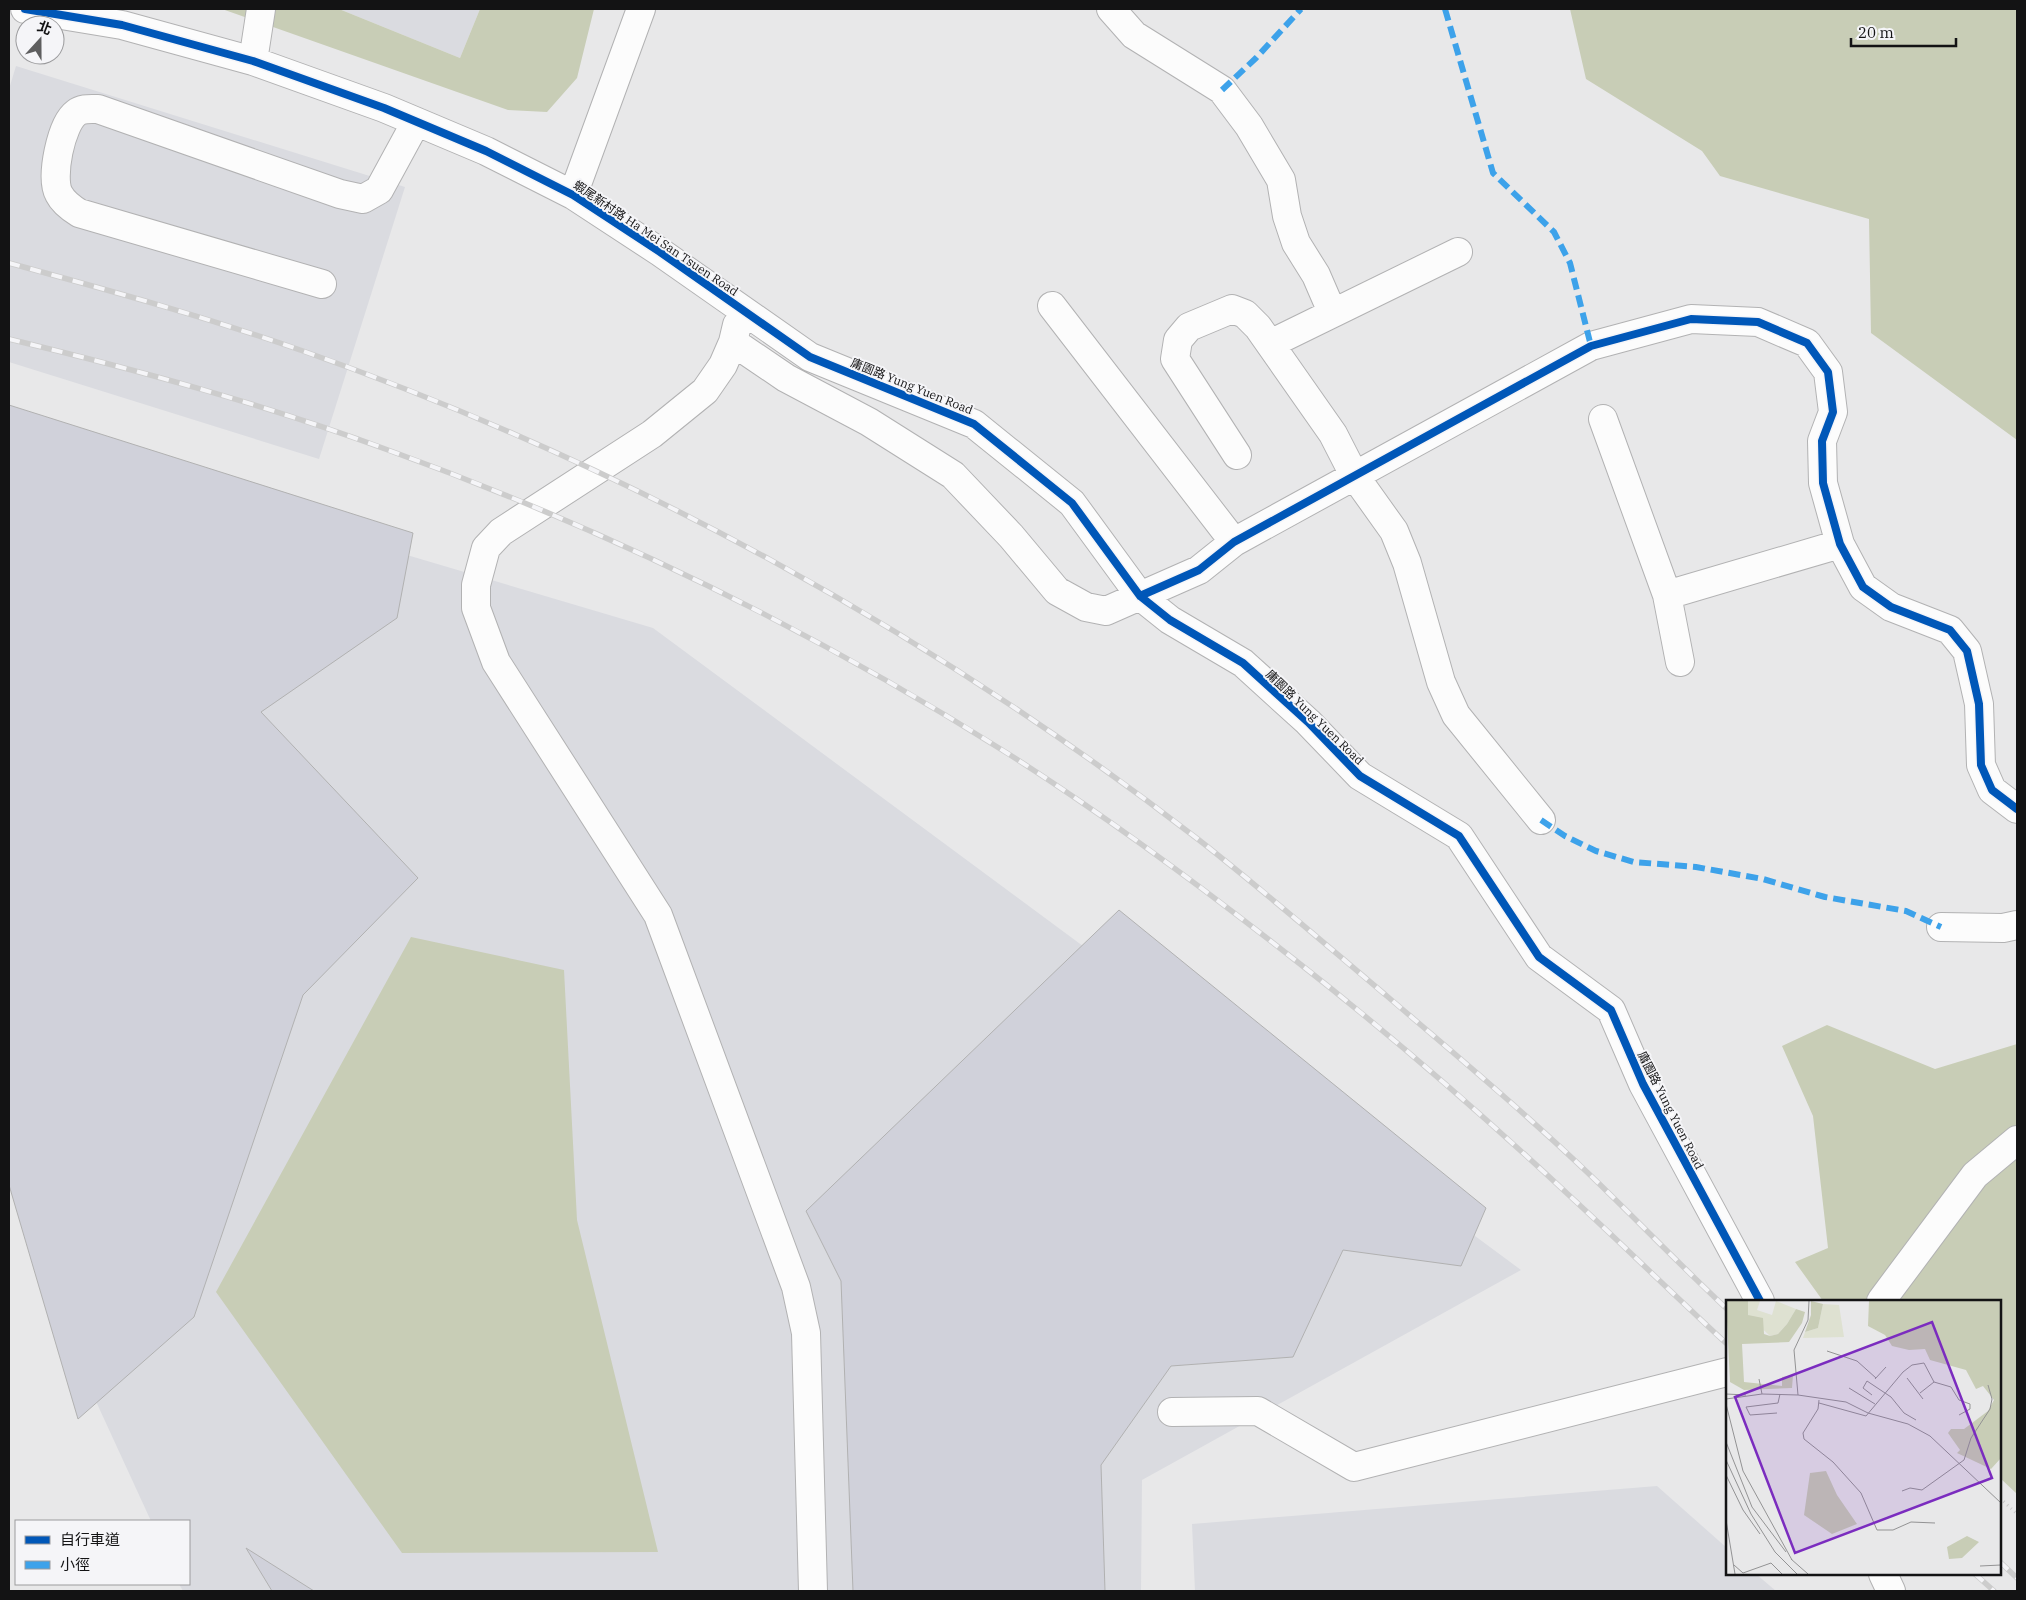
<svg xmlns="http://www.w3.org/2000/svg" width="2026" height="1600" font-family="'IBM Plex Serif','Noto Sans TC',serif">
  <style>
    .built { fill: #dadbe0 }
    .forest { fill: #c8cdb6 }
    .building { fill: #d0d1da; stroke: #b1b1b1 }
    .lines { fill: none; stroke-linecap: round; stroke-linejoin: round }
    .minor-casing { stroke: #b2b2b3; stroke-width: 30 }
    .path { stroke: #c8c8c9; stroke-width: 3; stroke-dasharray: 1 4; stroke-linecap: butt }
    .minor { stroke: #fcfcfc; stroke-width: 28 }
    .rail-casing { stroke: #ccc; stroke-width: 5.5 }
    .rail { stroke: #f5f5f8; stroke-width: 4; stroke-dasharray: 11; stroke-linecap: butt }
    .quiet { stroke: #3da2ea; stroke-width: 6; stroke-dasharray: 12 6; stroke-linecap: butt }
    .cycleway-casing { stroke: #f5f5f8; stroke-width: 11 }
    .cycleway { stroke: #0057b8; stroke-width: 8 }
    .labels { text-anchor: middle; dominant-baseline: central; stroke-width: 4; stroke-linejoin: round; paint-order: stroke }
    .street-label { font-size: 12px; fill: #131314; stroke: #f5f5f8 }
    .inset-road { fill: none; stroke: #939394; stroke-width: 1 }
    .view { fill: #7b2cbf; fill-opacity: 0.15; stroke: #7b2cbf; stroke-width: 2.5 }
    .inset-edge { fill: none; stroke: #131314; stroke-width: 2.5 }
  </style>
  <rect width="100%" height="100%" fill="#e8e8e9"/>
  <path class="built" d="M339,9h141l-20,49z
    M16,66l389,121 -86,272 -310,-97v-273z
    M9,437l644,191 868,642 -379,210 -1,111h-958l-4,-7h10v-63h-38l-92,-200 -50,-497z
    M1657,1486l70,62v26h29l20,17h-581l-3,-67z"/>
  <path class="forest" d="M222,9h117l121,49 20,-49h114l-17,69 -30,34 -39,-2z
    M1570,9h447v431l-146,-107 -2,-114 -149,-43 -18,-25 -116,-72z
    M411,937l153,33 13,250 81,332 -256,1 -186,-261z
    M1827,1025l108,44 82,-25v450l-17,-16v-177h-177l-28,-39 33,-14 -15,-132 -31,-70z"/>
  <path class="building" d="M9,405l404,128 -16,85 -136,94 157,166 -115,117 -109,322 -116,102 -69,-234z
    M1119,910l367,298 -25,58 -118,-16 -50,107 -122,9 -70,99 4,126h-252l-12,-310 -35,-70z
    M246,1548l68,43h-42z"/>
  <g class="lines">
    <defs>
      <path id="minor" d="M25,9l97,16 131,36 131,47 102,43 87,44 87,57 150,105 164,67 98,79 68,93 30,24 73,43 65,59 52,54 99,60 80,121 72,53 32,74 117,217
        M1111,9l23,26 88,55 27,36 32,54 6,36 9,27 20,32 16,37
        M253,61l8,-52
        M573,195l68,-186
        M322,284l-243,-71c-8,-5 -16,-11 -20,-19 -9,-16 2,-70 17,-81 6,-5 14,-4 22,-4l242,85 23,5 16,-9 37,-68
        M1052,306l182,236
        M737,325l-4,17 -10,23 -18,26 -53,43 -151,98 -15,16 -10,37v23l20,54 162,253 138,372 10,46 7,258
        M733,342l53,36 83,44 84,53 58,61 46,55 29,16 20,4 34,-15 59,-26 35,-28 357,-196 100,-27 67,3 49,21 21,29 5,40 -11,29 1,42 17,61 23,43 28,20 59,23 17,21 12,53 2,61 11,25 25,19
        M1270,344l188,-92
        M1603,419l64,176 13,67
        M1237,455l-62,-96 3,-19 11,-13 43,-18 13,5 13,13 75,107 21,41 40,56 13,32 34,119 15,33 85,105
        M1667,595l173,-51
        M1941,927l62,1 14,-3
        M1881,1301l94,-126 42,-35
        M1172,1412l86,-1 96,56 373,-95
        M1883,1574l8,17"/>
    </defs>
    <use href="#minor" class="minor-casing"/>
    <path class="path" d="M2000,1498l17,16"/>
    <use href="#minor" class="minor"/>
    <defs>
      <path id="rail" d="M9,263c99,27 197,54 294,88 322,113 626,281 896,489 64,50 126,104 189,157 68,58 136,115 200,176 47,45 92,92 139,136
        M9,339c128,31 255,65 379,111 216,78 424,180 619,303 99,63 195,134 288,207 96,75 188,155 277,238 52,48 103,98 155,146
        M2000,1562l17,16
        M1975,1574l19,17"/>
    </defs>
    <use href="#rail" class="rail-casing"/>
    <use href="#rail" class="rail"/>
    <path class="quiet" d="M1445,9l48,164 61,59 16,31 21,83
      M1222,90l34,-32 45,-49
      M1541,820l24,16 31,15 38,11 62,5 67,12 62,18 81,14 35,16"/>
    <defs>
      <path id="cycleway" d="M25,9l97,16 131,36 131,47 102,43 87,44 87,57 150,105 164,67 98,79 68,93 30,24 73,43 65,59 52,54 99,60 80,121 72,53 32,74 117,217
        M1140,596l59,-26 35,-28 357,-196 100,-27 67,3 49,21 21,29 5,40 -11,29 1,42 17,61 23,43 28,20 59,23 17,21 12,53 2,61 11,25 25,19"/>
    </defs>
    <use href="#cycleway" class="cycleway-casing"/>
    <use href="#cycleway" class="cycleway"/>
  </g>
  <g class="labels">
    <g class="street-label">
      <text transform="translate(656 238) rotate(34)">蝦尾新村路 Ha Mei San Tsuen Road</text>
      <text transform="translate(912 386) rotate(22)">庸園路 Yung Yuen Road</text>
      <text transform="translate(1315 717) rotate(44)">庸園路 Yung Yuen Road</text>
      <text transform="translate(1671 1110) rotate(63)">庸園路 Yung Yuen Road</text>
    </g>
  </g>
  <g transform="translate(1726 1300)">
    <rect width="275" height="275" fill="#e8e8e9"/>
    <path d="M22,1h12l-3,9 15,5 4,-14 20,8 -9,15 -9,10 -8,2 -22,-21zM97,4l16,1 5,32 -41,1 2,-6 13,-4z" fill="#dee1d1"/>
    <path d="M0,1h22v14l15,3 1,16 6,2 8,-2 9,-10 9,-15 9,3 -3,11 -13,19 -47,2 2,38 38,4v-9l11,-2 -1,13 -48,2 -14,-8zM85,1l12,3 -5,24 -13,4 6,-17zM143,1h132v157l-10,11 -34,-16 3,-3 -12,-17 3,-4h13l24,-18 6,-11 -11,-14 -7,3 -10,-19 -36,-10 -5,-11 -16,1 -17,-4 -7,-11 -17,-9zM100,171l11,24 20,29 -25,10 -28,-19 6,-42zM241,236l12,6 -17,16 -13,1 -2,-12z" fill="#c8cdb6"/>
    <path class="inset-road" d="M101,51l30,10 19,17M181,78l16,21M33,79l3,15M149,79l11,-12M123,88l26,16M194,93l14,-11M0,94l20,1M72,95l-4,-45 14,-30 1,-19M146,95l-9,-7 4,-7 24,16 13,16 12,7M0,99l36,-5 36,1 48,7 22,11 40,11 22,12 71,67M93,100l-1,9 -15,24 1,6 29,23 28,31 16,37h16l18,-8 24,1M93,103l47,13 37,-44 9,-7 12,-2 10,19 17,5 8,13 11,4v5l-11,6M0,104l17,67 49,89M51,113l-27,2 -4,-8 32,-4 2,-9M0,142l26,65 34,45M0,160l25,54 24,38 22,22M0,175l17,35 17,24M176,191l8,-3 12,2 42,-30 7,-22 19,-29 2,-10 -4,-14M0,220l9,54M65,259l17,15M8,265l9,8 28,-10 11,11M254,266l21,-1"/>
    <path class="view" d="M206,22l60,156 -197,75 -60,-156z"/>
    <rect width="275" height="275" class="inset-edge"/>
  </g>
  <rect width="2026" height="1600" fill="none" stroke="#131314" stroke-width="20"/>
  <rect x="15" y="1520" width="175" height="65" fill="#f5f5f8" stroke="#9b9b9d"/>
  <rect x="25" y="1536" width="25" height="8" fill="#0057b8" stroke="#9b9b9d"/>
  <text x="60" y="1545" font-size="15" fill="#131314">自行車道</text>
  <rect x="25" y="1561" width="25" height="8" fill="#3da2ea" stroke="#9b9b9d"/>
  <text x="60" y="1570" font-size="15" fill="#131314">小徑</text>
  <g transform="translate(40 40) rotate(21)"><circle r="24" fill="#f5f5f8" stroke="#9b9b9d"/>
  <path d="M0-4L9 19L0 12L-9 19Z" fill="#5e5e5f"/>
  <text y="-8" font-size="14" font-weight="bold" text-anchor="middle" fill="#131314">北</text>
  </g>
  <path d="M1851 38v8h105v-8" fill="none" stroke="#131314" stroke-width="2.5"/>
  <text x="1858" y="38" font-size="15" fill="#131314" stroke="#f5f5f8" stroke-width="4" paint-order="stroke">20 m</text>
</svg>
